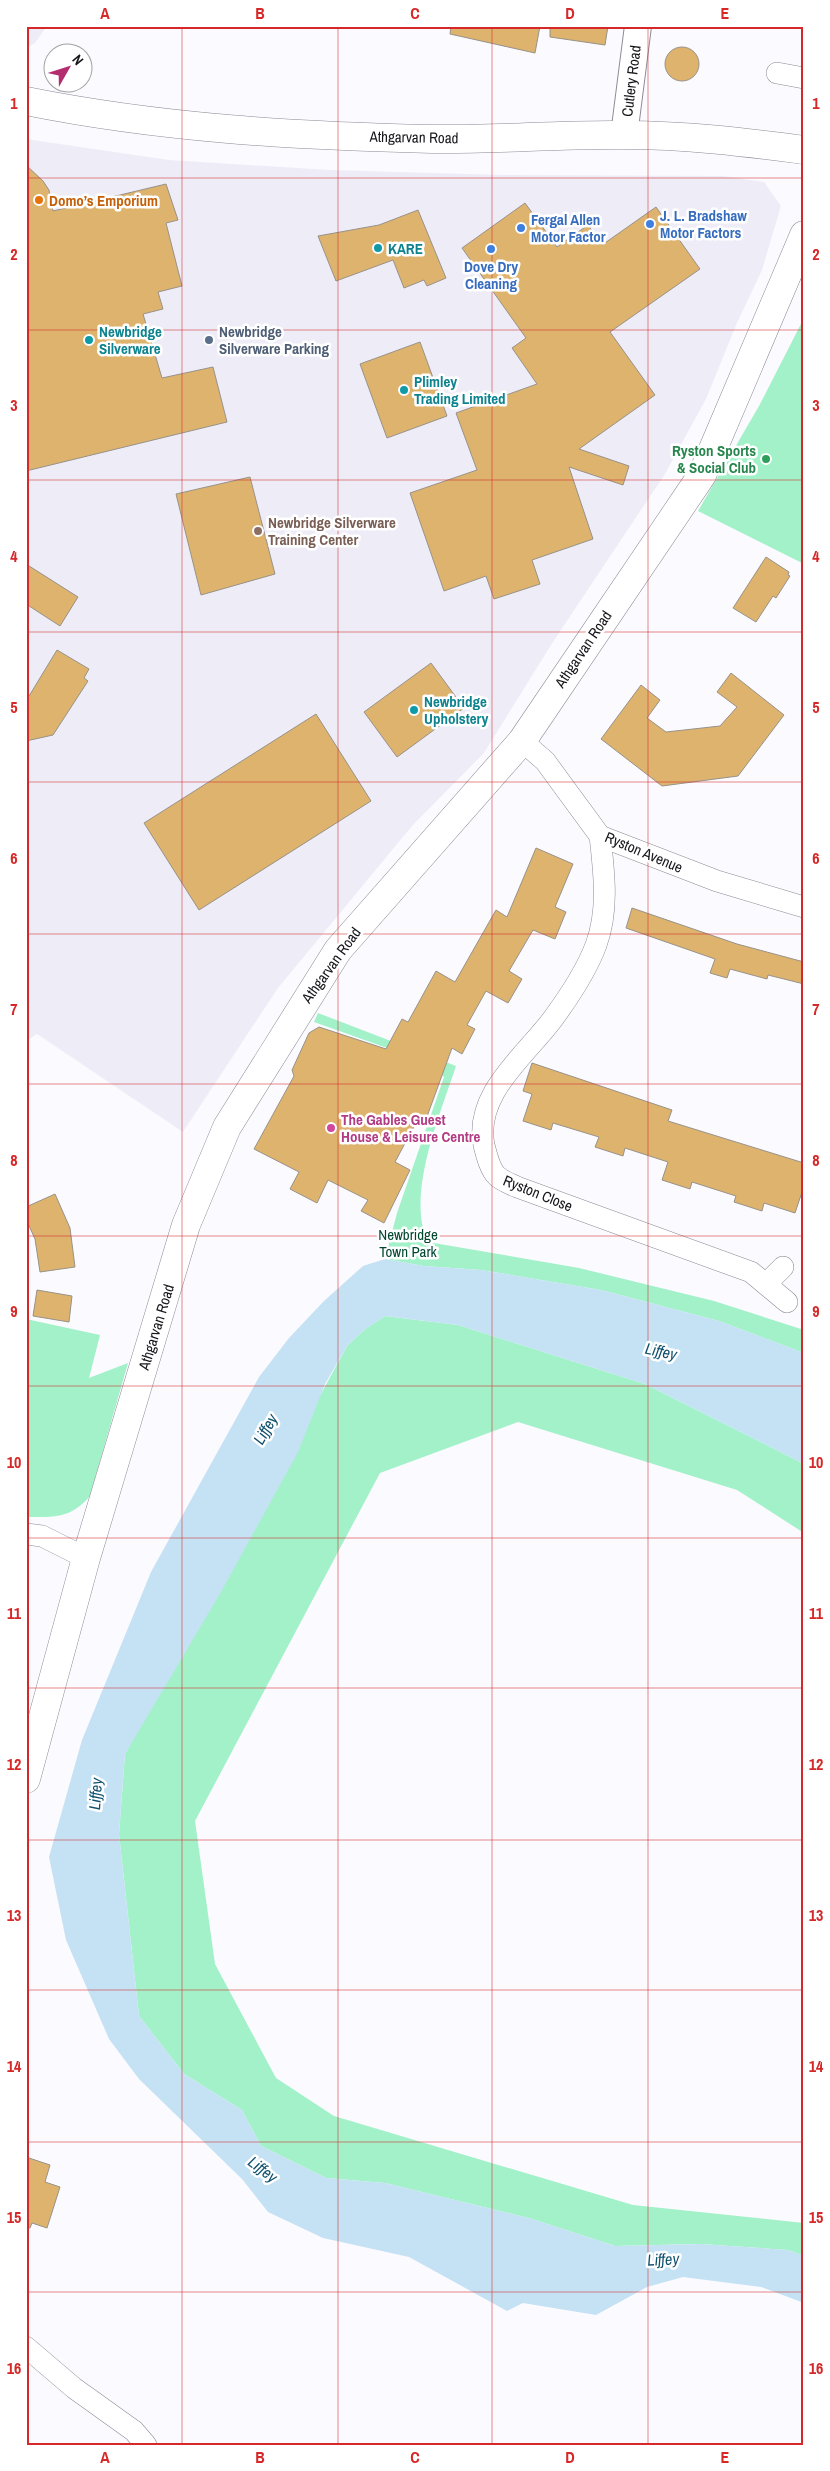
<svg xmlns="http://www.w3.org/2000/svg" width="830" height="2471" font-family="'Archivo Narrow',sans-serif">
  <style>
    .built { fill: #eeedf7 }
    .green { fill: #a2f1c9 }
    .water { fill: #c4e2f4 }
    .building { fill: #ddb36d; stroke: #989289 }
    .lines { fill: none; stroke-linecap: round; stroke-linejoin: round }
    .minor-casing { stroke: #8c8a95; stroke-width: 22 }
    .tertiary-casing { stroke: #8c8a95; stroke-width: 28 }
    .secondary-casing { stroke: #8c8a95; stroke-width: 29 }
    .minor { stroke: #fff; stroke-width: 21 }
    .tertiary { stroke: #fff; stroke-width: 26 }
    .secondary { stroke: #fff; stroke-width: 28 }
    .grid { fill: none; stroke: #d62828; stroke-width: 1; stroke-opacity: 0.55 }
    .food-dot { fill: #e8710a; stroke: #fff; stroke-width: 2 }
    .shop-dot { fill: #3f7fe0; stroke: #fff; stroke-width: 2 }
    .culture-dot { fill: #0f9aa8; stroke: #fff; stroke-width: 2 }
    .service-dot { fill: #5c6f8a; stroke: #fff; stroke-width: 2 }
    .leisure-dot { fill: #2e9e5b; stroke: #fff; stroke-width: 2 }
    .education-dot { fill: #8d6e63; stroke: #fff; stroke-width: 2 }
    .hotel-dot { fill: #d1479c; stroke: #fff; stroke-width: 2 }
    .labels { text-anchor: middle; dominant-baseline: central; stroke-width: 5; stroke-linejoin: round; paint-order: stroke }
    .street-label { font-size: 15px; fill: #17161a; stroke: #fff }
    .food-label { font-size: 15px; font-weight: bold; fill: #c56008; stroke: #fff; text-anchor: start }
    .shop-label { font-size: 15px; font-weight: bold; fill: #366cbe; stroke: #fff; text-anchor: start }
    .culture-label { font-size: 15px; font-weight: bold; fill: #0d838f; stroke: #fff; text-anchor: start }
    .service-label { font-size: 15px; font-weight: bold; fill: #4e5e75; stroke: #fff; text-anchor: start }
    .leisure-label { font-size: 15px; font-weight: bold; fill: #27864d; stroke: #fff; text-anchor: end }
    .education-label { font-size: 15px; font-weight: bold; fill: #785e54; stroke: #fff; text-anchor: start }
    .hotel-label { font-size: 15px; font-weight: bold; fill: #b23c85; stroke: #fff; text-anchor: start }
    .park-label { font-size: 15px; fill: #00472e; stroke: #fff }
    .water-label { font-size: 16px; font-style: italic; fill: #10516e; stroke: #fff }
    .neatline { fill: none; stroke: #d62828; stroke-width: 2 }
    .grid-label { font-size: 16px; text-anchor: middle; font-weight: bold; fill: #d62828 }
  </style>
  <rect width="100%" height="100%" fill="#fbfaff"/>
  <path class="built" d="M26,26h21l-12,17 -9,5z
    M26,139l143,21 161,10 174,5 219,1 41,6 17,24 -19,64 -25,53 -31,76 -41,75 -114,171 -67,108 -72,73 -134,162 -95,144 -146,-98 -11,7z"/>
  <path class="green" d="M804,318v246l-106,-53 61,-105z
    M318,1013l138,53c-15,46 -51,130 -28,176l151,26 135,33 90,29v23l-85,-32 -118,-31 -120,-20 -57,-4 -39,-7 12,-46 47,-136 -12,-13 -118,-42z
    M385,1316l73,9 187,59 159,80v69l-67,-43 -219,-68 -138,51 -185,348 20,143 61,114 58,38 299,89 171,18v33l-16,-6 -88,-6 -85,2 -83,-27 -147,-36 -59,-5 -65,-32 -19,-36 -58,-36 -45,-58 -20,-182 6,-80 222,-408 17,-16z
    M26,1319l74,16 -11,43 39,-15 -38,133c-20,23 -35,21 -64,21z"/>
  <path class="water" d="M385,1259l39,7 57,4 120,20 118,31 85,32v111l-159,-80 -187,-59 -73,-9 -21,14 -17,16 -22,38 -27,68 -77,140 -96,162 -6,80 20,182 45,58 58,36 19,36 65,32 59,5 147,36 83,27 85,-2 88,6 16,6v47l-43,-16 -78,-10 -36,10 -51,28 -73,-12 -16,8 -98,-54 -86,-19 -55,-26 -26,-33 -103,-100 -30,-40 -43,-99 -17,-83 33,-117 69,-168 108,-195 30,-39 35,-37 39,-35z"/>
  <path class="building" d="M451,26h89l-5,27 -85,-19z
    M550,26h58l-3,19 -55,-8z
    M665 64a17 17 0 1 1 34 0a17 17 0 1 1-34 0Z
    M26,165l17,16 6,9 4,21 113,-27 12,36 -12,3 16,63 -24,6 5,17 -20,5 19,64 51,-11 14,55 -201,49z
    M525,203l32,44 31,-22 14,20 54,-38 44,62 -90,63 45,63 -76,54 50,17 -6,19 -54,-18 24,72 -61,21 8,24 -46,15 -8,-23 -42,15 -34,-98 67,-23 -21,-57 81,-29 -25,-36 14,-10 -64,-90z
    M418,210l28,68 -19,8 -3,-6 -20,8 -11,-28 -57,21 -18,-45 61,-11z
    M420,342l27,74 -60,22 -27,-74z
    M250,477l25,97 -74,21 -25,-101z
    M766,557l23,15 -1,3 2,1 -14,22 -3,-2 -17,26 -23,-14z
    M26,564l52,33 -18,29 -34,-22z
    M57,650l32,19 -5,9 4,3 -35,54 -27,6v-40z
    M431,663l33,45 -67,49 -33,-45z
    M731,673l53,42 -46,61 -76,10 -61,-47 40,-54 19,15 -13,18 19,14 54,-6 17,-19 -20,-15z
    M316,714l55,87 -172,109 -55,-87z
    M536,848l37,16 -18,43 11,5 -11,27 -22,-9 -24,41 13,8 -14,24 -22,-12 -19,34 8,4 -13,25 -10,-6 -27,74 -7,-3 -23,43 15,8 -26,53 -23,-12 7,-11 -40,-20 -11,23 -27,-14 9,-17 -45,-23 40,-73 -2,-6 17,-37 10,-6 67,22 16,-30 6,3 28,-51 19,11 41,-72 11,7z
    M632,908l105,36 67,18v22l-36,-9 -1,4 -37,-10 -3,9 -17,-5 5,-14 -89,-31z
    M532,1063l140,47 -4,11 136,42v23l-9,27 -31,-10 -2,8 -28,-9 2,-6 -44,-14 -2,7 -28,-9 6,-18 -43,-14 -2,8 -28,-9 4,-10 -46,-14 -2,7 -28,-9 9,-27 -9,-3z
    M55,1194l15,34 5,39 -35,5 -5,-33 -9,-20v-12z
    M37,1290l35,6 -3,26 -36,-6z
    M26,2157l24,8 -5,17 15,5 -13,41 -15,-5 -2,5 -4,-1z"/>
  <g class="lines">
    <defs>
      <path id="minor" d="M777,73l27,5
        M522,741l23,20 55,75 117,45 87,26
        M600,836c4,36 9,74 -4,109 -10,27 -27,52 -44,75 -27,36 -78,74 -68,125 2,8 6,25 13,31 5,5 14,8 20,11l234,85 36,30
        M766,1284l17,-17
        M26,1534l16,2 44,22
        M26,2347l48,41 60,43 12,14"/>
      <path id="tertiary" d="M624,135l14,-109"/>
      <path id="secondary" d="M26,101c134,27 270,35 406,38 64,1 128,-5 192,-4 61,0 120,7 180,15
        M26,1779l60,-221 100,-333 41,-98 111,-177 184,-209 180,-266 102,-240"/>
    </defs>
    <use href="#minor" class="minor-casing"/>
    <use href="#tertiary" class="tertiary-casing"/>
    <use href="#secondary" class="secondary-casing"/>
    <use href="#minor" class="minor"/>
    <use href="#tertiary" class="tertiary"/>
    <use href="#secondary" class="secondary"/>
  </g>
  <path class="grid" d="M182,26v2419M338,26v2419M492,26v2419M648,26v2419M26,178h778M26,330h778M26,480h778M26,632h778M26,782h778M26,934h778M26,1084h778M26,1236h778M26,1386h778M26,1538h778M26,1688h778M26,1840h778M26,1990h778M26,2142h778M26,2292h778"/>
  <circle class="food-dot" cx="39" cy="200" r="5"/>
  <g class="shop-dot">
    <circle cx="650" cy="224" r="5"/>
    <circle cx="521" cy="228" r="5"/>
    <circle cx="491" cy="249" r="5"/>
  </g>
  <g class="culture-dot">
    <circle cx="378" cy="248" r="5"/>
    <circle cx="89" cy="340" r="5"/>
    <circle cx="404" cy="390" r="5"/>
    <circle cx="414" cy="710" r="5"/>
  </g>
  <circle class="service-dot" cx="209" cy="340" r="5"/>
  <circle class="leisure-dot" cx="766" cy="459" r="5"/>
  <circle class="education-dot" cx="258" cy="531" r="5"/>
  <circle class="hotel-dot" cx="331" cy="1128" r="5"/>
  <g class="labels">
    <g class="street-label">
      <text transform="translate(631 81) rotate(-83)">Cutlery Road</text>
      <text transform="translate(414 137) rotate(1)">Athgarvan Road</text>
      <text transform="translate(583 649) rotate(-56)">Athgarvan Road</text>
      <text transform="translate(644 852) rotate(23)">Ryston Avenue</text>
      <text transform="translate(331 965) rotate(-54)">Athgarvan Road</text>
      <text transform="translate(538 1193) rotate(22)">Ryston Close</text>
      <text transform="translate(156 1327) rotate(-73)">Athgarvan Road</text>
    </g>
    <g class="food-label">
      <text x="49" y="200">Domo’s Emporium</text>
    </g>
    <g class="shop-label">
      <text x="660" y="215">J. L. Bradshaw<tspan x="660" dy="17">Motor Factors</tspan></text>
      <text x="531" y="219">Fergal Allen<tspan x="531" dy="17">Motor Factor</tspan></text>
      <text x="491" y="266" text-anchor="middle">Dove Dry<tspan x="491" dy="17">Cleaning</tspan></text>
    </g>
    <g class="culture-label">
      <text x="388" y="248">KARE</text>
      <text x="99" y="331">Newbridge<tspan x="99" dy="17">Silverware</tspan></text>
      <text x="414" y="381">Plimley<tspan x="414" dy="17">Trading Limited</tspan></text>
      <text x="424" y="701">Newbridge<tspan x="424" dy="17">Upholstery</tspan></text>
    </g>
    <g class="service-label">
      <text x="219" y="331">Newbridge<tspan x="219" dy="17">Silverware Parking</tspan></text>
    </g>
    <g class="leisure-label">
      <text x="756" y="450">Ryston Sports<tspan x="756" dy="17">&amp; Social Club</tspan></text>
    </g>
    <g class="education-label">
      <text x="268" y="522">Newbridge Silverware<tspan x="268" dy="17">Training Center</tspan></text>
    </g>
    <g class="hotel-label">
      <text x="341" y="1119">The Gables Guest<tspan x="341" dy="17">House &amp; Leisure Centre</tspan></text>
    </g>
    <g class="park-label">
      <text x="408" y="1234">Newbridge<tspan x="408" dy="17">Town Park</tspan></text>
    </g>
    <g class="water-label">
      <text transform="translate(661 1351) rotate(12)">Liffey</text>
      <text transform="translate(265 1429) rotate(-60)">Liffey</text>
      <text transform="translate(95 1794) rotate(-86)">Liffey</text>
      <text transform="translate(263 2169) rotate(37)">Liffey</text>
      <text transform="translate(663 2259) rotate(-3)">Liffey</text>
    </g>
  </g>
  <rect width="830" height="2471" fill="none" stroke="#ffffff" stroke-width="55"/>
  <g transform="translate(68 68) rotate(51)"><circle r="24" fill="#ffffff" stroke="#a2a2a3"/>
  <path d="M0-4L9 19L0 12L-9 19Z" fill="#b42d6f"/>
  <text y="-8" font-size="14" font-weight="bold" text-anchor="middle" fill="#17161a">N</text>
  </g>
  <rect x="28" y="28" width="774" height="2416" class="neatline"/>
  <g class="grid-label">
    <text x="105" y="19">A</text>
    <text x="260" y="19">B</text>
    <text x="415" y="19">C</text>
    <text x="570" y="19">D</text>
    <text x="725" y="19">E</text>
    <text x="14" y="109">1</text>
    <text x="816" y="109">1</text>
    <text x="14" y="260">2</text>
    <text x="816" y="260">2</text>
    <text x="14" y="411">3</text>
    <text x="816" y="411">3</text>
    <text x="14" y="562">4</text>
    <text x="816" y="562">4</text>
    <text x="14" y="713">5</text>
    <text x="816" y="713">5</text>
    <text x="14" y="864">6</text>
    <text x="816" y="864">6</text>
    <text x="14" y="1015">7</text>
    <text x="816" y="1015">7</text>
    <text x="14" y="1166">8</text>
    <text x="816" y="1166">8</text>
    <text x="14" y="1317">9</text>
    <text x="816" y="1317">9</text>
    <text x="14" y="1468">10</text>
    <text x="816" y="1468">10</text>
    <text x="14" y="1619">11</text>
    <text x="816" y="1619">11</text>
    <text x="14" y="1770">12</text>
    <text x="816" y="1770">12</text>
    <text x="14" y="1921">13</text>
    <text x="816" y="1921">13</text>
    <text x="14" y="2072">14</text>
    <text x="816" y="2072">14</text>
    <text x="14" y="2223">15</text>
    <text x="816" y="2223">15</text>
    <text x="14" y="2374">16</text>
    <text x="816" y="2374">16</text>
    <text x="105" y="2463">A</text>
    <text x="260" y="2463">B</text>
    <text x="415" y="2463">C</text>
    <text x="570" y="2463">D</text>
    <text x="725" y="2463">E</text>
  </g>
</svg>
